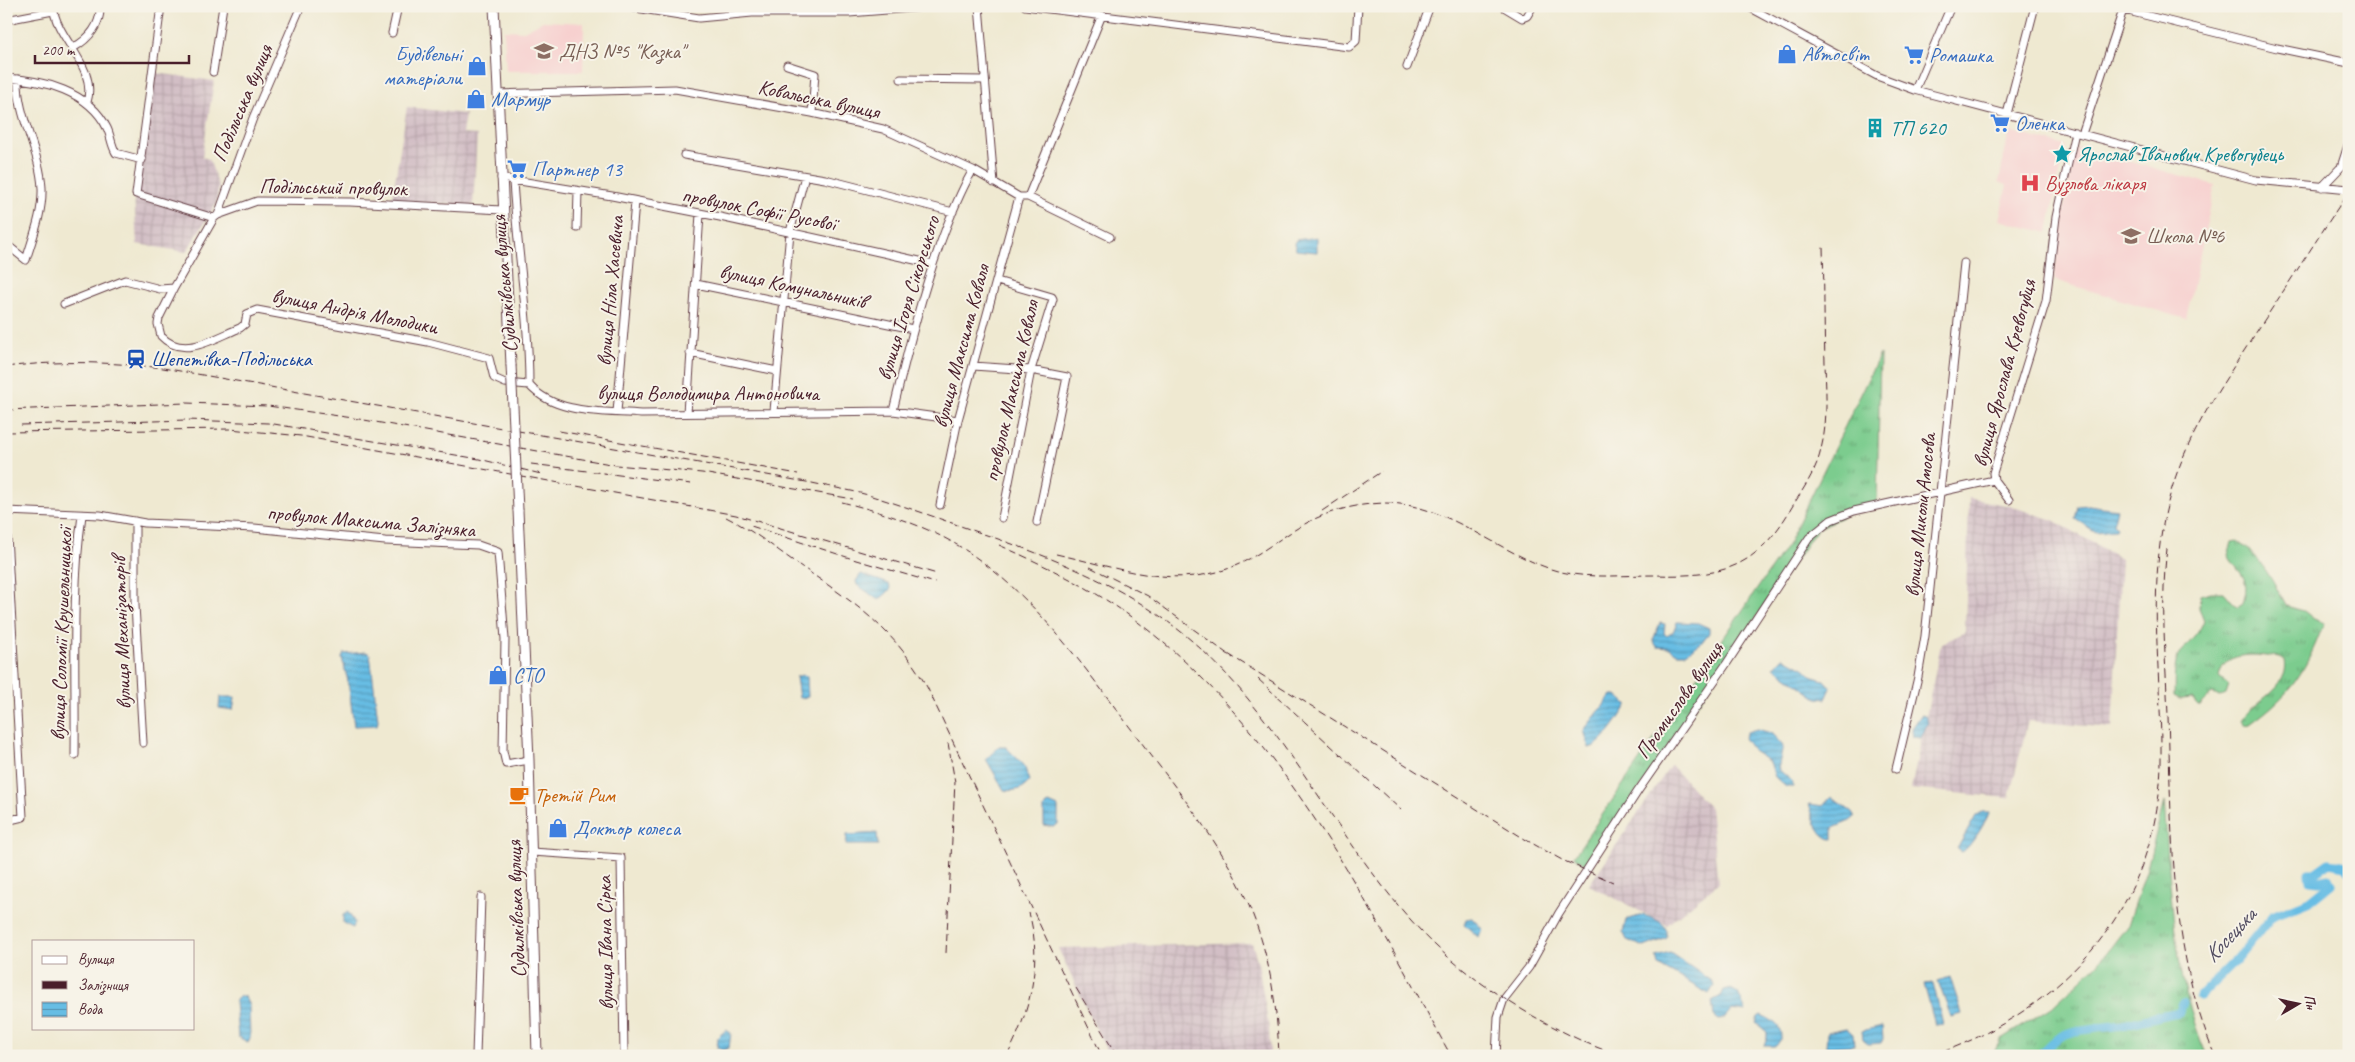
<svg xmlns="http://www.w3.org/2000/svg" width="2355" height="1062" font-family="Caveat,sans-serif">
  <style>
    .built { fill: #f7d0cf }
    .industrial { fill: url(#industrial-grid) }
    .grass { fill: url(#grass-tufts); stroke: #62765c }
    .water { fill: url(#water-rules); stroke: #586e88 }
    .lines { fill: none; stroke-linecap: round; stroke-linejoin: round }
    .river { stroke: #67bde4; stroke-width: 9 }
    .minor-casing { stroke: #633d44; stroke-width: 9 }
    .major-casing { stroke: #633d44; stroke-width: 11 }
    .minor { stroke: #fff; stroke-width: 7 }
    .major { stroke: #fff; stroke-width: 9 }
    .rail { stroke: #4a1f2b; stroke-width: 1; stroke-dasharray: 8 4; stroke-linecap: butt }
    .major-bridge-casing { stroke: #633d44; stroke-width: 11; stroke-linecap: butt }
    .major-bridge { stroke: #fff; stroke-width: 9 }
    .labels { text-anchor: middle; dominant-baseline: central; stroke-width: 4; stroke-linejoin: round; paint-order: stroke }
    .education-label { font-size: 21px; fill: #785e54; stroke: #f7f3e8; text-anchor: start }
    .shop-label { font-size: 21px; fill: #366cbe; stroke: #f7f3e8; text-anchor: start }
    .street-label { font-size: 21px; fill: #4a1f2b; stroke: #f7f3e8 }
    .culture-label { font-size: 21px; fill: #0d838f; stroke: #f7f3e8; text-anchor: start }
    .health-label { font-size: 21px; fill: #be3a42; stroke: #f7f3e8; text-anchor: start }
    .transit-label { font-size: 21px; fill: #164399; stroke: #f7f3e8; text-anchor: start }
    .food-label { font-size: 21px; fill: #c56008; stroke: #f7f3e8; text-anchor: start }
    .water-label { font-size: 22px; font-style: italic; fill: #534e62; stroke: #f7f3e8 }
  </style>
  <defs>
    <pattern id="industrial-grid" width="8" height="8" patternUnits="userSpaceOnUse" patternTransform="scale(1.25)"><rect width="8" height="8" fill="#d2bec5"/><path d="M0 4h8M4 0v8" fill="none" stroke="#b6a3a9"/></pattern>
    <pattern id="grass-tufts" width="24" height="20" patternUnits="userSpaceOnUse" patternTransform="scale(1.25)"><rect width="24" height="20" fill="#7bcc8e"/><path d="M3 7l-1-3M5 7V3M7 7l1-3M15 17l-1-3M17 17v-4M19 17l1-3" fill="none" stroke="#67a574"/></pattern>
    <pattern id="water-rules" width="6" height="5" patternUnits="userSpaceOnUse" patternTransform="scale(1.25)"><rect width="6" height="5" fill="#67bde4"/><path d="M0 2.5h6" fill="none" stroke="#5799b9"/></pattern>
  </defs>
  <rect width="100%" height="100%" fill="#f7f3e8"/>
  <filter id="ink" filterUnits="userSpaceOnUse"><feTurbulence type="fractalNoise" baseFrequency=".02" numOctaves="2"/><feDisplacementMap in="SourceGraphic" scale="10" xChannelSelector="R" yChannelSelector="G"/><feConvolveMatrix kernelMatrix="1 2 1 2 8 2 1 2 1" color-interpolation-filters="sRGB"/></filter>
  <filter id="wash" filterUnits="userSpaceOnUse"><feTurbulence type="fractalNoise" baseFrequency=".0096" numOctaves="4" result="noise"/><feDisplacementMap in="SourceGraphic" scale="20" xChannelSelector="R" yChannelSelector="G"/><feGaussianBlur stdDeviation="1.12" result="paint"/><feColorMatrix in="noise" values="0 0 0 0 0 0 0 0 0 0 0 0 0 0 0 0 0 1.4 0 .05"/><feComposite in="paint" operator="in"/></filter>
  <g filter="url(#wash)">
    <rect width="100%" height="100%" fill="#efe9d1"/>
    <path class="built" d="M543,21l41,2 -1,48h-77l-2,-41 20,1z
      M2009,131l57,15 -10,41 -8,46 -49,-13 8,-35 -8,-3z
      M2076,147l139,38 -29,134 -132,-39 7,-58z"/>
    <path class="industrial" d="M156,73l58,8 -12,76 7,2 10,28 -3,17 -30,48 -49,-8 -3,-50z
      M407,107l58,7 -3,20 15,1 -4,70 -81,-5z
      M1969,498l41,8 43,14 68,39 -9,169 -84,-7 -19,77 -98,-9 30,-145 24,-12z
      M1671,765l39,43 8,75 -51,42 -78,-40z
      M1252,943l6,20 11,65 1,28h-161l-51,-108z"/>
    <path class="grass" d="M1880,354l-3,152 -23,5 -37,18 -230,337 -13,-10 214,-312z
      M2238,541c24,18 35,40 48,65l18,5 10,8 10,4c-19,49 -31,70 -74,101l-6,1 -3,-4c12,-20 50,-33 44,-61 -6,-5 -10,-3 -18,-4 -17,-2 -44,-3 -48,21l10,8 -3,9 -6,2 -8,-2 -11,11h-3l-6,-7 -12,1 -6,-3c1,-13 -2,-36 9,-47 8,-8 17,-17 21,-29l-5,-12 1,-13 11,-3h13l13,15 6,-4c9,-27 -5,-29 -15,-48l4,-13z
      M2164,802c7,85 8,174 43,254h-215l9,-17 51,-32 45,-42 31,-40 19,-57z"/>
    <path class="water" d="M1317,237v15l-21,-2 -2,-7 2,-3z
      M2088,505l29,4 -4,15 3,3 -1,3 -19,2 -21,-13 3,-13z
      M861,574l28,10 2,5 -12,11 -22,-15 -1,-4z
      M1677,622l21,1 11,5v5l-8,10 -15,10h-9l-7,-5 -13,-1 -4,-7 7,-17 5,1 -1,9 3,3 6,-4z
      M366,652l4,2 8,66 -1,5 -23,1 -6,-45 -6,-23 2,-4z
      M1783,657l22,12 8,8 11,3 7,8 -5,11 -9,-1 -43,-31z
      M802,675l5,1 1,21 -9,1 -3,-21z
      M1612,695h5l10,9v2c-7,11 -25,40 -38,42l-5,-18z
      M220,697h15l-2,13 -14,-2z
      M1921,715l4,1 3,6 -7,16 -9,-1 -1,-7z
      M1757,729l14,4 12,13 -5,23 13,11 2,7h-7l-11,-10 -5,-15 -17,-11 -9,-13 3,-6z
      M999,747h7l18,18 5,16c-3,8 -17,11 -25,9l-18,-31z
      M1831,797l21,15 3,5 -5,4 -17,7v11c-15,0 -20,-24 -24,-35l14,2z
      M1049,803l9,4v17l-5,3 -9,-2v-17z
      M1982,812h7c-1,7 -19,36 -27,40l-5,-3 19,-33z
      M877,833l1,12h-32l1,-10z
      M348,912l7,11 -2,5 -10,-5v-8z
      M1643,915c13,4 26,8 24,23l-23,9 -17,-7 -4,-8 3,-12z
      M1472,918l11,12 -5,7 -14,-13 2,-5z
      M1670,953l42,28 2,5 -5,8 -51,-29 -2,-8z
      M1950,977l12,37 -11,3 -13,-36z
      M1933,983l10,41 -8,1 -11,-41z
      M1731,989l7,4 8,19 -14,-2 -7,8 -6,2 -5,-4 -2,-15 9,-5 3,-5z
      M239,996l6,1 4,9 1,32 -2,4 -10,-5 -3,-35z
      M1761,1015c11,5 21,10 20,24l-5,7h-12l3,-8v-6l-11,-9 2,-6z
      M1882,1026l1,13 -2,4 -13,1 -5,-4 -1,-9z
      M1846,1028l7,6 1,11 -28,2 1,-15z
      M726,1030l5,3 -2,15 -6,2 -6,-2 1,-11z"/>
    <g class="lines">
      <path class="river" d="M2200,996l37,-37 35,-43 38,-15 21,-17 -3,-5 -9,2 -9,-1 -1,-7h6l14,-10 17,3 3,4
        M2040,1056c21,-33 54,-25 87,-32 17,-4 34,-9 52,-12l4,-9"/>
    </g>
  </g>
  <g filter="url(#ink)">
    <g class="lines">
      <defs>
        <path id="minor" d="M53,6c3,34 45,60 34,96
          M161,6l-25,188 78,24
          M623,6l76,12 53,-5h97l89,-7
          M979,6l15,177
          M1025,6l324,41 7,-6 2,-35
          M1502,6l20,12 5,-2 6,-10
          M1747,6l130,70 38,14 341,90 93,9
          M2108,6l169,42 72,15
          M6,20l47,-9
          M392,33l6,-27
          M73,48c16,-9 28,-23 27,-42
          M787,65l28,9 -3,39
          M1407,67l23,-61
          M213,72l10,-66
          M6,78c37,2 83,13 101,50 4,8 4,17 9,25l26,7
          M901,79l83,1
          M1915,90l36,-84
          M497,94l178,-5 137,24 71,16 90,41 46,27h9l82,40
          M2007,114l28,-108
          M2082,134l42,-127
          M684,155l141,24 128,33
          M501,178l111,18 108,21 213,47
          M513,181c4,68 16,136 16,204
          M2322,187l19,-20 8,-25
          M1028,197l74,-182
          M218,215l35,-97 48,-112
          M577,228l1,-37
          M6,244l20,16c7,-23 17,-48 16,-72 -2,-38 -25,-71 -24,-109
          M997,281l55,16 1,2 -22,71 -29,148
          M696,284l217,45
          M174,288l-15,30 -1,6 3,12c22,24 54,2 79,-8l5,-4 2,-10 10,-4 171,32 61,16 5,20 11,5 24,2
          M64,304l61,-24 35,9 14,-1 40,-70 4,-3 39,-14 93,1 152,8
          M690,353l87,18
          M973,366l58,4 36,7 -30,145
          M529,385c27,30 74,26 112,29l252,-3 65,9
          M774,411l16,-179 15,-56
          M893,411c15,-62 30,-123 53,-183 8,-20 16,-40 27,-58
          M617,412l18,-210
          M687,413l13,-199
          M2009,500l-15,-20 -1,-7 53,-172 10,-84 19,-85
          M940,505l18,-85 61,-223
          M6,511l94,4 45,8 109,5 131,13 93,4 20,7 7,87 -2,112 3,13 23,-4
          M6,518l17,299 -17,4
          M135,521v84l8,138
          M75,755c1,-80 -4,-160 7,-240
          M1896,769l22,-92 7,-41 39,-373
          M532,852l89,6 3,198
          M476,1056l5,-159
          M1496,1056l2,-39 6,-18 25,-32 30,-54 79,-122 89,-128 82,-125 22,-18 23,-9 140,-31"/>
        <path id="major" d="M494,6l17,359
          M518,510l11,250 8,296"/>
      </defs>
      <use href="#minor" class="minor-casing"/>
      <use href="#major" class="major-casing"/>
      <use href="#minor" class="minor"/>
      <use href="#major" class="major"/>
      <path class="rail" d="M6,367c53,-7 104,-5 157,1l649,115c22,5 45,8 66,15 32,10 65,22 97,33 82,28 161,58 226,118 89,82 138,196 221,283 32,34 71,61 111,84 28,15 58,31 89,40
        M6,410l180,-7 82,3 85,12 263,47 86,8 151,26
        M21,425l166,-5 81,3 211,36 62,15
        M559,431l239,43
        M6,432l224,-3 71,7 435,79 201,59
        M531,464l160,20
        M842,502c47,12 93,26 132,54 67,47 115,118 164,182 39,52 82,103 109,163 22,49 30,102 32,155
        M1322,511l60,-40
        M726,517c26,13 49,31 73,48 55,38 94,62 128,122l175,369
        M751,526l105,34 79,23
        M999,545c50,22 101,47 144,81 142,110 223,276 308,430
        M2167,549c-7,55 -1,112 1,167 4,115 1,232 47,340
        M1056,554c55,12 112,34 168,16 29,-9 52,-30 79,-45 24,-14 53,-21 82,-22 60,0 109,46 163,65 32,12 72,7 106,7 70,2 102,-6 138,-68 11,-18 25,-37 29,-58 7,-27 5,-57 4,-85 -1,-39 -1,-79 -2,-118
        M1090,567l58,29 85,62
        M1228,654l300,187 34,19 51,22
        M1258,679l143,131
        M946,953l9,-171 -7,-39
        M1076,988l41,68
        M1007,1056c23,-44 36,-94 22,-143
        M1931,1056c133,-45 228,-149 230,-295 1,-89 -16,-179 9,-266 17,-62 54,-113 89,-167 30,-45 60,-92 90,-137"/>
      <defs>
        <path id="major-bridge" d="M511,365l7,145"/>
      </defs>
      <use href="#major-bridge" class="major-bridge-casing"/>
      <use href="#major-bridge" class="major-bridge"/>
    </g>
  </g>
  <defs>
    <symbol id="school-bare" viewBox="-9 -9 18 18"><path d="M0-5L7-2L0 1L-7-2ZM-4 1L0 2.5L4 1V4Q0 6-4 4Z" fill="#8d6e63" stroke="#f7f3e8" stroke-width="2.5" paint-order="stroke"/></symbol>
    <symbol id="shop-bare" viewBox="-9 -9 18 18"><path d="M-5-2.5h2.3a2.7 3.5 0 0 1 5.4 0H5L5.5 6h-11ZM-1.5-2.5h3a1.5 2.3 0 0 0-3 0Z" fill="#3f7fe0" stroke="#f7f3e8" stroke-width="2.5" paint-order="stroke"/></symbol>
    <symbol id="supermarket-bare" viewBox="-9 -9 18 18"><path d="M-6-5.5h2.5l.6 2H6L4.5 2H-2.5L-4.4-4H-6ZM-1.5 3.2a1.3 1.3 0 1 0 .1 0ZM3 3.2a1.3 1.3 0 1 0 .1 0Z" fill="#3f7fe0" stroke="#f7f3e8" stroke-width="2.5" paint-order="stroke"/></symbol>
    <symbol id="building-bare" viewBox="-9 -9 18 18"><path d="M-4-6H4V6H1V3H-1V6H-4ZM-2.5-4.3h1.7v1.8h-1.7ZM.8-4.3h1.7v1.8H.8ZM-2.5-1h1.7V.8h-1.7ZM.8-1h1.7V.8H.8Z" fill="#0f9aa8" stroke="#f7f3e8" stroke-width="2.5" paint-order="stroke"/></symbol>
    <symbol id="sight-bare" viewBox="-9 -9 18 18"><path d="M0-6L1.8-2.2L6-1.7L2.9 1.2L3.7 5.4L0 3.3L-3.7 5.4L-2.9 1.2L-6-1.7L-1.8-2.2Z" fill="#0f9aa8" stroke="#f7f3e8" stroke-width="2.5" paint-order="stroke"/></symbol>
    <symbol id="hospital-bare" viewBox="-9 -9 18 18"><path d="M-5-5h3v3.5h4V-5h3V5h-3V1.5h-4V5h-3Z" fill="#e0444e" stroke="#f7f3e8" stroke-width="2.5" paint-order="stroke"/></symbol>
    <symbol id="station-bare" viewBox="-9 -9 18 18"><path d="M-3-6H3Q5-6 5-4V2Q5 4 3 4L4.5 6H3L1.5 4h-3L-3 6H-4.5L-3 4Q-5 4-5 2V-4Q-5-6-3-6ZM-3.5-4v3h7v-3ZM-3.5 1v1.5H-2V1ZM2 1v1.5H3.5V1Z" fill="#1a4fb4" stroke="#f7f3e8" stroke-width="2.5" paint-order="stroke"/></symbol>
    <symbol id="cafe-bare" viewBox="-9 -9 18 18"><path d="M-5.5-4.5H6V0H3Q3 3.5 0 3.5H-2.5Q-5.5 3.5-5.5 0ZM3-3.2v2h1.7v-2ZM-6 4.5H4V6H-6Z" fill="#e8710a" stroke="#f7f3e8" stroke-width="2.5" paint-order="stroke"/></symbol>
  </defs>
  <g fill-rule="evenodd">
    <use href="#school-bare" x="530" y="37" width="28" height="28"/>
    <use href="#shop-bare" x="1773" y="40" width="28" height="28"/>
    <use href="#supermarket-bare" x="1900" y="41" width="28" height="28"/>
    <use href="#shop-bare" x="463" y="52" width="28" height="28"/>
    <use href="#shop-bare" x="462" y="85" width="28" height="28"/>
    <use href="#supermarket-bare" x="1986" y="109" width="28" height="28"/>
    <use href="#building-bare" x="1861" y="114" width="28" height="28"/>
    <use href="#sight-bare" x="2048" y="140" width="28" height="28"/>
    <use href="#supermarket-bare" x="503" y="155" width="28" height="28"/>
    <use href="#hospital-bare" x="2016" y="169" width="28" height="28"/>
    <use href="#school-bare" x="2117" y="222" width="28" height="28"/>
    <use href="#station-bare" x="122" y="345" width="28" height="28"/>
    <use href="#shop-bare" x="484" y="661" width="28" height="28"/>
    <use href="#cafe-bare" x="505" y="781" width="28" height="28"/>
    <use href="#shop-bare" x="544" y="814" width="28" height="28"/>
  </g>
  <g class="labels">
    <g class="education-label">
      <text x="559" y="51">ДНЗ №5 "Казка"</text>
      <text x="2146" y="236">Школа №6</text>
    </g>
    <g class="shop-label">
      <text x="462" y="54" text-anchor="end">Будівельні<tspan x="462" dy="24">матеріали</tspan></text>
      <text x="1802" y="54">Автосвіт</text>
      <text x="1929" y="55">Ромашка</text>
      <text x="491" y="99">Мармур</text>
      <text x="2015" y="123">Оленка</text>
      <text x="532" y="169">Партнер 13</text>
      <text x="513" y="675">СТО</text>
      <text x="573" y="828">Доктор колеса</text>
    </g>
    <g class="street-label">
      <text transform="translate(819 99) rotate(12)">Ковальська вулиця</text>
      <text transform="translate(242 103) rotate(-67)">Подільська вулиця</text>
      <text transform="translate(333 187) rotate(1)">Подільський провулок</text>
      <text transform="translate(759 209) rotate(11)">провулок Софії Русової</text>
      <text transform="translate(504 284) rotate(-95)">Судилківська вулиця</text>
      <text transform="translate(793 286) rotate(12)">вулиця Комунальників</text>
      <text transform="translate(610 291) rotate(-85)">вулиця Ніла Хасевича</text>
      <text transform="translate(908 298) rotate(-73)">вулиця Ігоря Сікорського</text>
      <text transform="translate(355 311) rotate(11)">вулиця Андрія Молодики</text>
      <text transform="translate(961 346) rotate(-75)">вулиця Максима Коваля</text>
      <text transform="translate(2004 373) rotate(-75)">вулиця Ярослава Кревогубця</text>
      <text transform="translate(1011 391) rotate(-77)">провулок Максима Коваля</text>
      <text x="708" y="393">вулиця Володимира Антоновича</text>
      <text transform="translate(1920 515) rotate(-84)">вулиця Миколи Амосова</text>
      <text transform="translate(371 521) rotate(5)">провулок Максима Залізняка</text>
      <text transform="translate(121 633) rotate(-92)">вулиця Механізаторів</text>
      <text transform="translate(61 634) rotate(-88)">вулиця Соломії Крушельницької</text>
      <text transform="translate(1679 700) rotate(-55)">Промислова вулиця</text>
      <text transform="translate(516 909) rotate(-92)">Судилківська вулиця</text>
      <text transform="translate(605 943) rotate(-91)">вулиця Івана Сірка</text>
    </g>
    <g class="culture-label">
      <text x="1890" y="128">ТП 620</text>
      <text x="2077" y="154">Ярослав Іванович Кревогубець</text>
    </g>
    <g class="health-label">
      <text x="2045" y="183">Вузлова лікаря</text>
    </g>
    <g class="transit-label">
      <text x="151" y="359">Шепетівка-Подільська</text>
    </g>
    <g class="food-label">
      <text x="534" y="795">Третій Рим</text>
    </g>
    <g class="water-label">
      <text transform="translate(2230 935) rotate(-47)">Косецька</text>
    </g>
  </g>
  <rect width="2355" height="1062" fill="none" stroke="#f7f3e8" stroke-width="25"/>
  <rect x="32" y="940" width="162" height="90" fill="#f7f3e8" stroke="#b29e9c"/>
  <rect x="42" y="956" width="25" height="8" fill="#ffffff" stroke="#b29e9c"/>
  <text x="78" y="964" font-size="15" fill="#4a1f2b">Вулиця</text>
  <rect x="42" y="981" width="25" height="8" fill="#4a1f2b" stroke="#b29e9c"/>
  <text x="78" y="990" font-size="15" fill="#4a1f2b">Залізниця</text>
  <rect x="42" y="1002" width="25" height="15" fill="url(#water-rules)" stroke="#b29e9c"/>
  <text x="78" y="1014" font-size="15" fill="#4a1f2b">Вода</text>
  <g transform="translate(2298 1004) rotate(81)" stroke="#f7f3e8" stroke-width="4" paint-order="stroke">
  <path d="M0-4L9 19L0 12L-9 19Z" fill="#4a1f2b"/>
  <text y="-8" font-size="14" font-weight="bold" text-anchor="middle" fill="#4a1f2b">Пн</text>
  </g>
  <path d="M35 55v8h154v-8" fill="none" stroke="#4a1f2b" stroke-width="2.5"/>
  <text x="42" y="55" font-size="15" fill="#4a1f2b" stroke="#f7f3e8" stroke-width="4" paint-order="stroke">200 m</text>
</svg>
